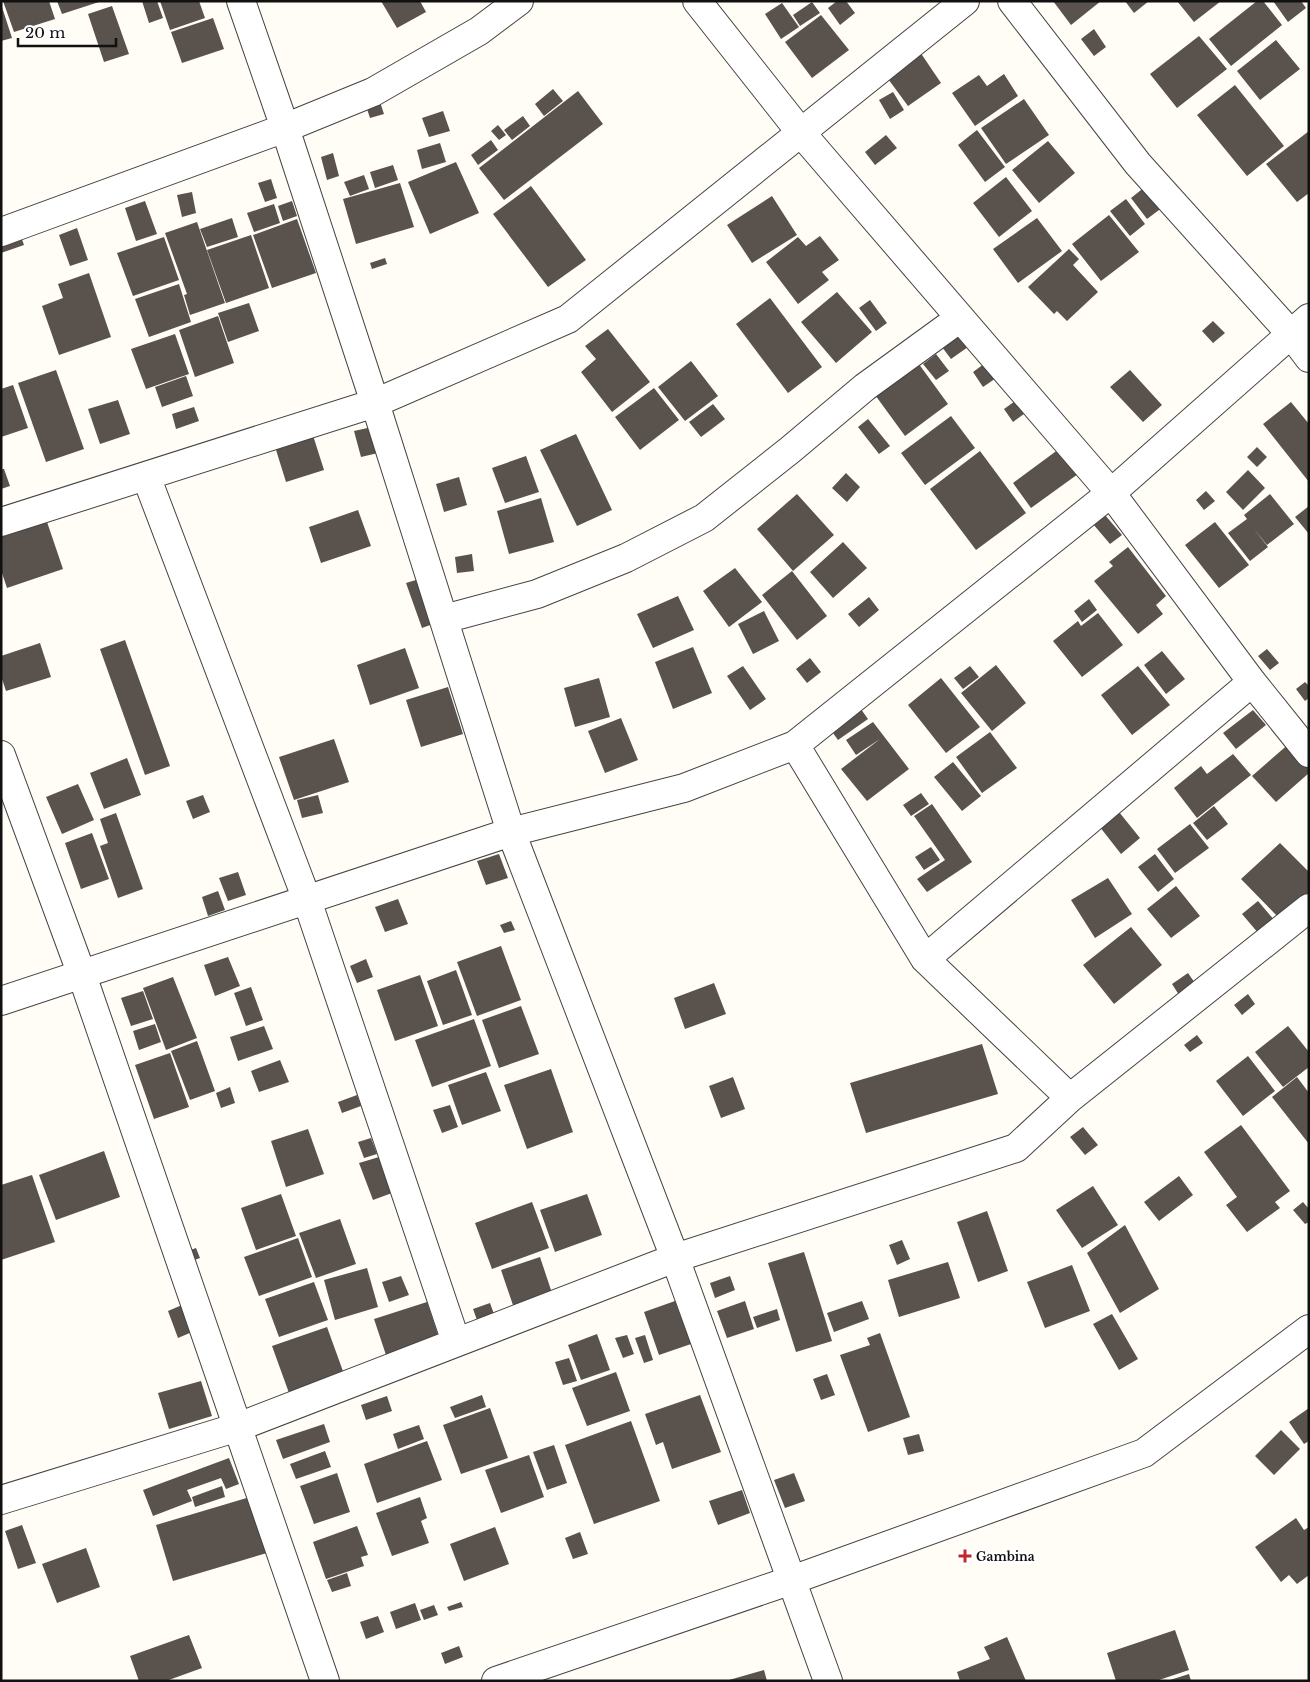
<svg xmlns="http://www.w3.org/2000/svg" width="1310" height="1682" font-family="'Libre Baskerville',serif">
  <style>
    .building { fill: #5a524d }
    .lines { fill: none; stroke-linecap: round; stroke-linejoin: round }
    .street-casing { stroke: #444; stroke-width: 30 }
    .street { stroke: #fff; stroke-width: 28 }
    .poi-dot { fill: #c4262e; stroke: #fff; stroke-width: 2 }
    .labels { text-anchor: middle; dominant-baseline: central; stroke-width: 5; stroke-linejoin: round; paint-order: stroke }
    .poi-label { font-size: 12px; font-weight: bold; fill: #111; stroke: #fff; text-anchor: start }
  </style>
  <rect width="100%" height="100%" fill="#fffdf5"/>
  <path class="building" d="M3,1h46l6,18 -41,13z
    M57,1h42v1l-37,12z
    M142,1h15l6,17 -14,5z
    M160,1h39l6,17 -35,12z
    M381,1h39l6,11 -29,16z
    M837,1h9l9,12 -15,12 -12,-17z
    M1053,1h48l-30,24z
    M1125,1h24l-15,12z
    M1177,1h44l-27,21z
    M1257,1h6l19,24 -51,41 -22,-27z
    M1273,1h28l5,7 -18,14z
    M812,2l8,11 -20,13 -7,-11z
    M782,3l17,24 -18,12 -16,-25z
    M1,4l11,34 -11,3z
    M112,6l17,48 -25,8 -16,-48z
    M821,15l28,35 -37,28 -27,-36z
    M213,18l11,31 -42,14 -11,-31z
    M1094,29l12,18 -12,9 -13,-17z
    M1199,36l28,33 -50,39 -27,-34z
    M1276,40l24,29 -40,31 -23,-29z
    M918,49l23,34 -33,23 -25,-34z
    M1004,74l14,22 -43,30 -23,-33 27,-18 8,11z
    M1235,85l49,61 -37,30 -50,-61z
    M553,89l10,12 -19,15 -9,-12z
    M578,91l25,33 -99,76 -25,-32z
    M893,92l11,18 -14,9 -11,-19z
    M1024,99l25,36 -43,29 -25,-36z
    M380,102l4,12 -14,4 -4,-12z
    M443,111l7,20 -21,6 -7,-19z
    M523,116l7,10 -18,14 -8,-10z
    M498,125l8,10 -7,5 -8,-9z
    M977,130l28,37 -20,15 -27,-37z
    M1309,131v62l-12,9 -31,-38z
    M886,135l11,13 -22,17 -10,-13z
    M491,140l7,10 -20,15 -7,-10z
    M1048,141l27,32 -36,30 -27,-33z
    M440,143l6,19 -24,7 -5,-19z
    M333,153l6,23 -12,4 -6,-23z
    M456,162l23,51 -49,21 -22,-52z
    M393,165l5,15 -23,8 -5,-16z
    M364,175l5,14 -19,7 -6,-14z
    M1006,177l26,34 -33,26 -26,-34z
    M271,179l6,19 -12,4 -7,-19z
    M400,183l14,44 -58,17 -13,-45z
    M531,186l55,74 -38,27 -55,-73z
    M1146,186l17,21 -16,12 -16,-21z
    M192,192l4,21 -14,4 -5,-22z
    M772,196l25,39 -45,28 -25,-38z
    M1126,199l19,25 -15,12 -20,-25z
    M145,201l12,33 -21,7 -11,-33z
    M292,201l5,15 -14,5 -5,-15z
    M274,204l6,19 -26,9 -7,-19z
    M1109,215l30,37 -38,29 -29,-37z
    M232,218l6,19 -31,10 -7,-18z
    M1037,218l25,33 -44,32 -25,-34z
    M297,219l19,54 -44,15 -19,-53z
    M197,222l28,81 -35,12 -6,-20 3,-1 -22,-61z
    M77,228l11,32 -18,6 -11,-31z
    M19,231l5,14 -23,8v-16z
    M251,235l18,53 -43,15 -19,-53z
    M820,236l19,24 -17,12 7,8 -31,24 -32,-42 32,-25 8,9z
    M164,237l15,43 -46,16 -16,-43z
    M1069,249l10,10 -6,6 25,27 -31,29 -10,-10 -3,3 -26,-27z
    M385,258l2,6 -15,5 -2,-6z
    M89,273l22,64 -52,18 -17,-49 21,-8 -5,-14z
    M179,284l12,38 -42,15 -14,-38z
    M837,292l35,40 -36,31 -35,-41z
    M770,298l52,69 -34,26 -52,-69z
    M870,300l17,23 -11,8 -17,-23z
    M249,303l10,28 -31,11 -10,-29z
    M218,316l16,47 -39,14 -16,-47z
    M1213,321l12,12 -12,10 -11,-12z
    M960,322l15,20 -24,17 -15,-20z
    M608,329l42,53 -38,30 -31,-40 15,-13 -11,-13z
    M175,334l14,40 -43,15 -15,-40z
    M936,354l13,17 -13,9 -13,-16z
    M913,356l35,48 -43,32 -35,-48z
    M691,361l27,35 -33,25 -27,-34z
    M988,361l11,15 -16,11 -10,-15z
    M56,370l28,79 -38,13 -28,-79z
    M1130,370l32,35 -19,17 -33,-35z
    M186,376l7,20 -31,11 -7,-20z
    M13,385l15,43 -27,9v-48z
    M654,388l25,32 -39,30 -25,-33z
    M1018,399l10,12 -15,11 -9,-13z
    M118,400l12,34 -30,10 -12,-35z
    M1291,402l18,22v58l-46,-58z
    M713,404l12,15 -24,18 -12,-15z
    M194,407l5,14 -23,8 -4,-15z
    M951,416l24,32 -50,37 -24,-32z
    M868,419l22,27 -11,8 -21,-27z
    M310,426l14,44 -38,12 -14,-45z
    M372,427l6,26 -17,4 -7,-26z
    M576,434l36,76 -35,16 -37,-76z
    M1257,447l10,10 -10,10 -10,-10z
    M1059,449l19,25 -47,34 -18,-25z
    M980,451l46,62 -50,37 -46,-61z
    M526,456l13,36 -34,11 -13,-35z
    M1,469h3l6,17 -9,3z
    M1248,470l17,18 -22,22 -17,-18z
    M846,473l14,14 -13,15 -15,-14z
    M459,477l8,28 -23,7 -8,-28z
    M1206,491l9,10 -11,9 -8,-10z
    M797,494l37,41 -41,36 -36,-42z
    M1270,494l24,30 -27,21 -13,-16 14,18 -18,14 -22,-28 19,-14 -3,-4z
    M541,498l13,44 -45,12 -12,-43z
    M1309,506v28l-14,-17z
    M358,510l13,36 -50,17 -12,-36z
    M1105,515l17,20 -12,9 -17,-20z
    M46,519l17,50 -56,19 -6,-18v-35z
    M1215,522l34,43 -30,23 -34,-43z
    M843,542l24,26 -34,30 -23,-26z
    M1128,547l38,49 -10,9 7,9 -25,20 -44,-53 19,-15 -4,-4z
    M472,554l2,17 -17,2 -2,-16z
    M735,568l27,34 -33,25 -26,-36z
    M792,571l35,45 -30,24 -35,-45z
    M426,577l15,44 -19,7 -16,-45z
    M678,596l16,34 -41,18 -16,-34z
    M869,597l10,13 -20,17 -11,-13z
    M1089,599l8,11 -15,12 -8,-11z
    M764,611l15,30 -26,13 -15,-30z
    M1098,613l25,32 -41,32 -29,-36 25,-20 3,5z
    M125,640l45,126 -25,9 -45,-126z
    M40,643l11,34 -45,14 -5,-15v-20z
    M693,647l19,46 -39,16 -18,-47z
    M405,648l14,40 -49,17 -13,-40z
    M1267,649l12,14 -9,7 -12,-14z
    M1162,651l23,28 -19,15 -22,-29z
    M810,658l11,14 -14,11 -11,-14z
    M996,665l30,38 -34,28 -31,-38z
    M743,666l23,33 -16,11 -23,-34z
    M970,666l9,11 -16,12 -9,-11z
    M1138,666l32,39 -38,30 -31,-40z
    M599,678l11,39 -35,10 -11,-39z
    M941,678l39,49 -34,26 -38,-48z
    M1305,682l4,4v12l-4,3 -9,-12z
    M448,687l15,47 -42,13 -15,-47z
    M858,705l10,14 -30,21 -10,-14z
    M1253,710l13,15 -30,24 -13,-16z
    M621,718l17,42 -33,13 -17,-42z
    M873,722l36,47 -42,32 -26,-32 39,-30 -24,16 -10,-15z
    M990,732l27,36 -35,25 -26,-36z
    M334,739l15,43 -55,18 -15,-43z
    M1291,742l18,21v10l-33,29 -24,-26z
    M1233,754l18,21 -54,43 -23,-30 27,-22 6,8z
    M127,758l14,37 -37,14 -14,-36z
    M953,762l28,34 -19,15 -28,-34z
    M78,784l16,36 -32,14 -16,-37z
    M921,793l8,11 -18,12 -8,-11z
    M203,795l7,17 -17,7 -7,-18z
    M318,795l5,18 -21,5 -5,-18z
    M932,804l40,58 -45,30 -10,-13 28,-19 -31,-44z
    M1214,806l14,18 -21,16 -14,-17z
    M1115,807l25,31 -19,16 -25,-32z
    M116,813l27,76 -25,9 -18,-52 8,-3 -8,-24z
    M1190,824l19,24 -34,25 -18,-24z
    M92,833l17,46 -28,10 -16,-46z
    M1280,843l29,29v22l-28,26 -40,-41z
    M931,847l9,13 -16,10 -9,-13z
    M499,854l9,24 -22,7 -9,-24z
    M1155,854l19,25 -16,13 -20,-25z
    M238,872l8,23 -18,6 -9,-23z
    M1108,878l24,36 -37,24 -24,-38z
    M1176,886l24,30 -29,22 -24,-29z
    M218,891l7,19 -17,6 -6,-19z
    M398,899l10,25 -23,8 -10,-25z
    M1258,901l17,20 -16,13 -17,-20z
    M511,921l4,9 -11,3 -4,-8z
    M1131,927l31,38 -48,39 -31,-39z
    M501,946l20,54 -44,16 -20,-54z
    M228,957l12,29 -25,10 -11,-31z
    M366,959l7,18 -16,6 -7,-17z
    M456,970l16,45 -29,10 -16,-44z
    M1188,973l9,13 -16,12 -9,-14z
    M420,975l18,51 -43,15 -18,-51z
    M173,977l24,61 -31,12 -23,-62z
    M714,983l12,31 -41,15 -11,-31z
    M251,987l12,33 -17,6 -12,-33z
    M143,991l10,28 -22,7 -10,-28z
    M1248,994l7,10 -13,11 -8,-10z
    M521,1006l18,48 -40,14 -17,-48z
    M474,1019l17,47 -59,21 -17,-47z
    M155,1024l6,18 -22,8 -6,-19z
    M264,1026l9,23 -35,12 -8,-24z
    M1288,1026l21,26v15l-26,20 -28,-35z
    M1197,1035l6,8 -13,9 -6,-7z
    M197,1041l18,50 -25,9 -19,-49z
    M982,1044l16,50 -132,39 -16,-50z
    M170,1053l19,54 -35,12 -19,-54z
    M1248,1056l27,35 -32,25 -27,-35z
    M280,1060l9,22 -30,10 -8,-21z
    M551,1069l22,63 -46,17 -23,-64z
    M486,1072l15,39 -39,14 -14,-40z
    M733,1077l12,32 -24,9 -12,-32z
    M1297,1077l12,16v51l-37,-47z
    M230,1087l5,16 -14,5 -5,-15z
    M357,1095l4,11 -19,7 -4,-11z
    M450,1105l8,22 -16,6 -9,-23z
    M1241,1125l49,66 -15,11 5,6 -33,24 -21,-27 11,-8 -33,-45z
    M1083,1127l15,18 -13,10 -15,-18z
    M308,1129l16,45 -38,13 -15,-46z
    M371,1138l6,16 -13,4 -6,-16z
    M104,1151l16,46 -64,23 -17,-45z
    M379,1157l13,36 -19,7 -14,-37z
    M32,1175l23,67 -54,18v-75z
    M1179,1176l14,19 -34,26 -15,-19z
    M1093,1186l25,39 -36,23 -26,-38z
    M281,1194l15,42 -40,14 -15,-42z
    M587,1194l15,41 -47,17 -15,-42z
    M532,1202l17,46 -57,21 -17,-46z
    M1303,1202l6,7v13l-4,2 -12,-14z
    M987,1211l21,60 -30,11 -21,-60z
    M340,1219l16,45 -40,14 -17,-45z
    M1125,1225l34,64 -39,24 -33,-60z
    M298,1238l14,39 -53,19 -15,-39z
    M902,1240l8,19 -13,6 -8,-20z
    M196,1248l4,10 -14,5 -4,-10z
    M804,1252l28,89 -36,11 -28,-89z
    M540,1257l15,45 -39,12 -15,-44z
    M948,1262l12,36 -61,19 -11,-37z
    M1072,1265l18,46 -45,17 -18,-46z
    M367,1268l11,39 -43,13 -11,-40z
    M401,1276l8,19 -20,7 -7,-20z
    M730,1276l5,14 -20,8 -5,-15z
    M314,1282l14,38 -49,17 -14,-38z
    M675,1301l16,43 -32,11 -15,-43z
    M745,1301l9,28 -27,9 -10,-27z
    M862,1301l7,18 -35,13 -7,-19z
    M427,1302l14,42 -53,17 -14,-42z
    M490,1303l4,11 -17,6 -4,-11z
    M182,1305l10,27 -14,6 -10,-27z
    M777,1309l3,11 -23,8 -4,-11z
    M1112,1314l26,45 -19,11 -26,-46z
    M327,1327l17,47 -55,19 -17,-47z
    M880,1333l30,84 -42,15 -28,-77 30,-10 -3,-7z
    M597,1334l13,36 -29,10 -13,-35z
    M627,1335l7,19 -11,4 -8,-20z
    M645,1335l8,25 -9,3 -9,-25z
    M569,1358l8,23 -14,4 -8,-23z
    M616,1372l14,39 -43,15 -15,-38z
    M827,1374l8,21 -14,5 -8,-21z
    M201,1381l11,35 -43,13 -11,-36z
    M482,1395l4,12 -31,11 -5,-11z
    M700,1395l21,57 -49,17 -9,-27 -7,3 -11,-31z
    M387,1396l5,15 -26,9 -5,-15z
    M490,1408l18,50 -47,16 -18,-49z
    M1309,1408v33l-5,3 -15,-22z
    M631,1421l29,80 -66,23 -29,-79z
    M324,1424l6,18 -47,17 -7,-19z
    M419,1425l5,14 -26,10 -5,-15z
    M1281,1430l19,19 -26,26 -19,-19z
    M919,1434l5,17 -16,4 -5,-17z
    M427,1441l15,39 -65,23 -13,-39z
    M554,1445l13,38 -20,7 -14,-38z
    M325,1451l6,16 -35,12 -6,-15z
    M529,1455l15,42 -43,16 -16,-43z
    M229,1458l10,26 -13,5 -5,-11 -34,12 5,11 -39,15 -10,-26z
    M337,1473l13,39 -36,12 -14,-38z
    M794,1473l11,28 -20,7 -11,-28z
    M222,1486l3,11 -30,10 -3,-10z
    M742,1490l8,23 -32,12 -9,-24z
    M250,1497l17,56 -94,28 -17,-56z
    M420,1497l7,21 -6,3 8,22 -37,13 -16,-43z
    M1296,1518l8,12 5,-3v48l-12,9 -8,-9 -8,7 -26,-35z
    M22,1525l14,38 -18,6 -13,-38z
    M357,1526l11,29 -7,2 3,9 -38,13 -13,-37z
    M495,1527l14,37 -45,17 -14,-37z
    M580,1532l8,22 -15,5 -8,-21z
    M86,1548l14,39 -43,16 -15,-39z
    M347,1573l4,13 -19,6 -5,-12z
    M461,1602l2,5 -14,4 -2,-4z
    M415,1603l6,17 -25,9 -6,-17z
    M434,1605l4,10 -14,5 -4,-10z
    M378,1616l6,16 -18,7 -6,-17z
    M1175,1630l14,40 -33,11h-40l-9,-28z
    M189,1635l13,33 -36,13h-27l-9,-25z
    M1007,1637l19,44h-66l-3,-9 33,-13 -6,-12z
    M459,1646l4,11 -18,7 -4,-11z
    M764,1670l3,11h-38v-1z
    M1189,1674l2,7h-21v-1z"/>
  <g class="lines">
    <defs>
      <path id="street" d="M241,1l44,127 90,275 136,429 164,426 153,423
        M697,1l105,133 309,359 141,189 57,71
        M1012,1l126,163 153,170 18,24
        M1,232l284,-104 88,-36 106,-61 40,-30
        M146,476l161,424 149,442
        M1,522l374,-119 193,-84 397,-318
        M444,619l93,-25 89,-36 78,-40 86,-68 75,-63 95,-69
        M795,745l130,214 145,139
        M1,755l81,220 243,706
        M925,959l327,-277
        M1,1001l510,-169 173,-44 111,-43 316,-252 198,-175
        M1,1500l237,-73 437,-169 341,-110 54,-50 239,-190
        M496,1681l296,-101 352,-127 165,-124"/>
    </defs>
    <use href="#street" class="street-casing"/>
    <use href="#street" class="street"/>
  </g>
  <path class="poi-dot" d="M962.5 1548.5h5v5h5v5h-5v5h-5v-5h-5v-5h5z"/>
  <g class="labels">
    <g class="poi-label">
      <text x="976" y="1556">Gambina</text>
    </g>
  </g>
  <rect width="1310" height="1682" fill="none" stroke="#111111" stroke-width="5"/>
  <path d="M18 38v8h98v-8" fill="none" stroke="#111111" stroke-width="2.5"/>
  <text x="25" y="38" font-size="15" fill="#111111" stroke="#ffffff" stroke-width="4" paint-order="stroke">20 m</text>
</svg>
